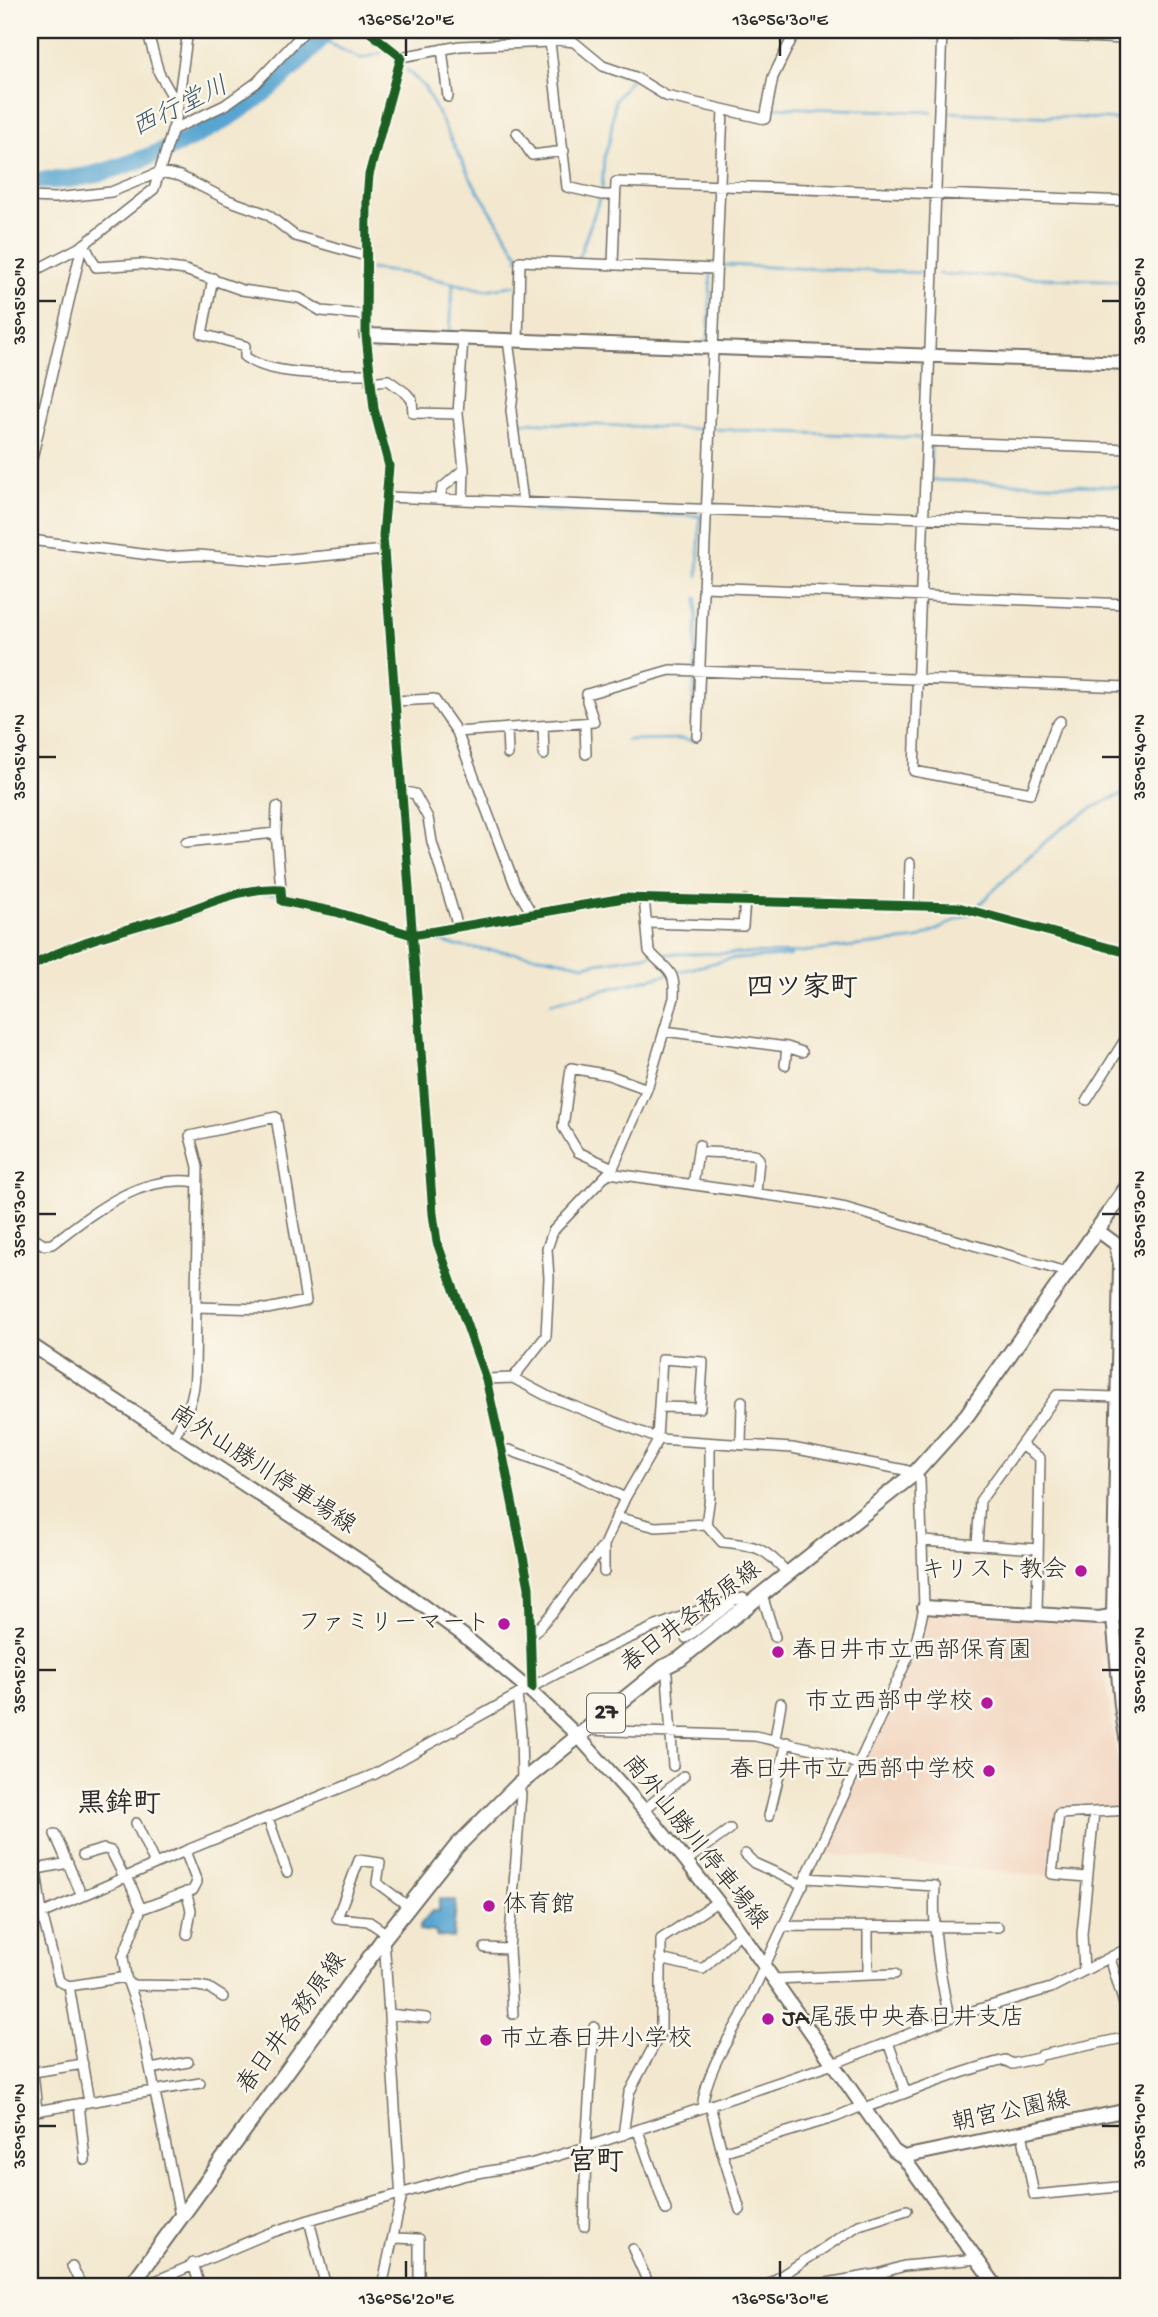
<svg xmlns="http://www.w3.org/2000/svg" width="1158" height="2317" font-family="'Gochi Hand','Klee One',sans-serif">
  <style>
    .built { fill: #f2d4be }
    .water { fill: #58a5d1; stroke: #42687e; stroke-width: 2 }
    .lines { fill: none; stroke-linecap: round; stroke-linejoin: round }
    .stream { stroke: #58a5d1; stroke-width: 2.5 }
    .river { stroke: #58a5d1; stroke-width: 18 }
    .street-casing { stroke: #716d64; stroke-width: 12 }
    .secondary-casing { stroke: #716d64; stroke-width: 16 }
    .primary-casing { stroke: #716d64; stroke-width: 18 }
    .street { stroke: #fff; stroke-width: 9 }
    .secondary { stroke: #fff; stroke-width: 12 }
    .primary { stroke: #fff; stroke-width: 14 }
    .cycleway-casing { stroke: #fbf7ec; stroke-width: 13 }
    .cycleway { stroke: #1b5e20; stroke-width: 9 }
    .ticks { fill: none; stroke: #2b2b2b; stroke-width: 2.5 }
    .poi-dot { fill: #b5179e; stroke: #fbf7ec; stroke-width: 2.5 }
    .labels { text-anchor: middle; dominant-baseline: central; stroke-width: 5; stroke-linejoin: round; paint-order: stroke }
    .shield { fill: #fbf7ec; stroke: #696865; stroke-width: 2 }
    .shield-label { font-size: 23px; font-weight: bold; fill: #2b2b2b }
    .street-label { font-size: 24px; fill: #2b2b2b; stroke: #fbf7ec }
    .poi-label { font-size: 24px; fill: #2b2b2b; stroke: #fbf7ec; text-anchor: end }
    .water-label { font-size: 26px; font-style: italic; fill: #3d5c6d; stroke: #fbf7ec }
    .quarter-label { font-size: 28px; font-weight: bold; fill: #2b2b2b; stroke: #fbf7ec }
    .neatline { fill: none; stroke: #2b2b2b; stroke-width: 2.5 }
    .ticks-label { font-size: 18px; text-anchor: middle; fill: #2b2b2b }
  </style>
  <rect width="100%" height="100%" fill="#fbf7ec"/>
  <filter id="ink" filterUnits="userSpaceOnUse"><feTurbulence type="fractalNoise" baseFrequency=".0143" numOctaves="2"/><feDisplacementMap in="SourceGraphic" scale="14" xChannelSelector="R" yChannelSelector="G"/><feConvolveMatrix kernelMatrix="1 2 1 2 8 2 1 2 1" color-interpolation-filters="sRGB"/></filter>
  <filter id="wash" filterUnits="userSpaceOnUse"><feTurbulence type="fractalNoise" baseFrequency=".00686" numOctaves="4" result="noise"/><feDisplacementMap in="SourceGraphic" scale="28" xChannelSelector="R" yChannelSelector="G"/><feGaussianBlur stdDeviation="1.57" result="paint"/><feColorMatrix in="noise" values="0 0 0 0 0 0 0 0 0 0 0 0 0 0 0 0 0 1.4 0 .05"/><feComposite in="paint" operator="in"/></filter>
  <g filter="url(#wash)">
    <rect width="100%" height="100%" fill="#f3e8cf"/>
    <path class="built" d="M932,1611l165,13 3,3 13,112 14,65 -3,3 -67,4 -9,65 -228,-23 107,-224 -3,-1 2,-14z"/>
    <path class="water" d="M439,1899l17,2 -3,37 -17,-2v-4l-16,-2v-5l12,-14h7z"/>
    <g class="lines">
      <path class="stream" d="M321,39l39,20 21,-6
        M407,70l18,18 47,93 46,73 -1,5
        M772,107l160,5
        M944,112l184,8
        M602,192l2,-35 6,-18 5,-39 16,-21
        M578,260l21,-60
        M720,265l206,8
        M370,269l42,5 73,16 31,-5
        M938,274l190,7
        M453,283l-3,50h3
        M703,342l5,-3 3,-67
        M515,349l5,41 -1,32 8,72
        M519,422l184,7
        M715,429l204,9
        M931,444l-1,36 198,7
        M529,510l171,6 -2,60
        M695,668l2,-70
        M693,728l1,-53
        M626,740l55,-1 10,2 2,-3
        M265,893l24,2 45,12
        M974,909c49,-45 89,-95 154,-117
        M137,932l52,-16 42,-16
        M427,937l30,9 90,11 37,8 67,-10
        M658,954l134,-1 126,-14 51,-25
        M551,1003l179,-44 60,-3 2,-3"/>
      <path class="river" d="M30,180c49,2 75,-7 120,-24 73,-28 128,-66 178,-126"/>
    </g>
  </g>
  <g filter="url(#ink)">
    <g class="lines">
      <defs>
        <path id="street" d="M147,30l12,43 19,33
          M367,30l34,27 -32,118 -2,24 -1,136 8,74 15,57 -6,70 50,678 4,28 49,137 16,72 27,136 3,101
          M908,30l220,9
          M942,30l-28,741 117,22 24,-66 5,-6
          M551,39l23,3 29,24 32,11 31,19 99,23 8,-42 23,-47
          M550,42l17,145 35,8h13
          M442,49l6,48
          M401,57l59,-11 90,-4 6,-12
          M172,130l53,-25 31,-22 50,-53
          M517,133l15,22 32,-4
          M30,197l25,1 56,-6 49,-20 20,4 48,24 39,14 28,22 71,20
          M84,244l12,23 45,-3 44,6 57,20 57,8 22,13 45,4
          M613,265l3,-83 512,19
          M30,273l52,-27 72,-57 22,-70 12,-89
          M213,278l-11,56 43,12v11c28,20 90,17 124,17
          M508,340l6,45 -3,26 12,91
          M518,340l2,-79 196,8
          M370,382l18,-2 18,13 6,7 1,13 45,1
          M926,441l202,8
          M30,467l52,-221
          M387,497l741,29
          M440,499l2,-11 22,-19
          M463,500l1,-31 -6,-55 5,-76
          M30,540l136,17 33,-2 71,6 114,-11
          M704,587l424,17
          M395,701l39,-2 23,33 58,153 17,29
          M585,723l1,31
          M543,726l1,29
          M507,728l1,26
          M457,732l137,-10 -7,-21v-7l83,-24 458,17
          M697,736l26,-626
          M401,791l14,3 13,24 4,24 26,85
          M277,807l-1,26 5,56
          M186,842l90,-9
          M909,905l1,-42
          M647,923l96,3 2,-26
          M30,967c43,-25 95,-37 142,-51 39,-12 67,-29 109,-27l1,12 54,11 76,23 212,-37 334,9 170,46
          M664,1031l123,16 15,5
          M785,1065l2,-18
          M1087,1100l41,-65
          M704,1152l50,2 5,5 -3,34
          M613,1168l-35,-16 -15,-25 8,-59 38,7 38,14
          M609,1173l200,28 37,7 220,64
          M693,1185l6,-40
          M30,1236l14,9 8,-1c42,-32 89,-71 145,-62
          M513,1378l33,-42 3,-58 -2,-29 6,-18 60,-63 34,-79 27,-91c2,-30 -8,-27 -25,-47l-5,-53
          M486,1379l27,-1 34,18 112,43 133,9 113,22 10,3 5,7 4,127 -7,31 -176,379c-17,29 -35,57 -39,91
          M173,1438c13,-22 22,-40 22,-67l3,-204 -8,-31 86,-19 30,184 -39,8 -71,-2
          M657,1438l5,-79 41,3 -3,46 -41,-1
          M710,1443v53l-4,28 16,18c34,3 44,6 66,32
          M741,1445l1,-44
          M1021,1445l19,13 -3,156
          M502,1451l7,-1 66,24 50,24
          M616,1517l40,10 50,-3
          M923,1541l115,8
          M977,1545l3,-44 77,-106 59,2 12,-2
          M604,1572v-27l21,-47 34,-59
          M762,1595l13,42
          M532,1635l20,-22 52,-68
          M686,1638l46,-35
          M664,1667l3,8 6,91
          M517,1695l4,37 1,50
          M588,1730l167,6 76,17 27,12
          M775,1739l6,-36
          M644,1810l40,-34
          M769,1816l18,-74
          M268,1818l19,54
          M136,1823l19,41
          M55,1834l27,62
          M745,1854l9,9 49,22
          M83,1855l21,-6 7,2 13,26
          M686,1861l44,-32
          M32,1870l36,-7
          M36,1870l6,44 17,67 10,5 20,116
          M127,1876l14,33 -18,48 3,20 13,36 40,198 4,4
          M1087,1877l-35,-3 7,-60 69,-4
          M806,1878l129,8c-3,44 5,88 14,132
          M186,1892l5,18 -4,24
          M141,1909l52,-19 4,-8 -12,-31
          M30,1919l155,-68 190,-77 153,-85 62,-33 64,-29 54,-20 35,-9 6,7
          M784,1926l214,1
          M387,1934l-19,-13 -31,-3 22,-58 21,3 -3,20 31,23
          M485,1948l24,1
          M1110,1958l18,59
          M660,1959l43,10 37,-36
          M1084,1971l-2,-37 12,-122
          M868,1975v-48
          M773,1979l122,-5
          M129,1985l69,1 11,2 14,9
          M69,1986l57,-9
          M389,2014l37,4
          M513,2014l-4,-65 12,-155 -3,-9
          M888,2042l17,49
          M151,2069l37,-7
          M79,2104l6,56
          M710,2105l12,47 18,58
          M864,2108c47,-16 92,-36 141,-48l7,4 26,-6 4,-3 86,-18
          M37,2111l-4,-39 50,-8
          M30,2112l170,-29
          M638,2131l28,79
          M1022,2132l12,63 94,-9
          M623,2135l6,-42 32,-61v-93l56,-37
          M722,2152l114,-35 26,-11
          M309,2220l17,67
          M584,2226l2,-79 8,-120
          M394,2238l25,1v48
          M633,2249l17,38
          M193,2263l7,24
          M72,2266l10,21
          M878,2274l2,13
          M132,2284l9,3 126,-53 42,-14 157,-45 64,-11 56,-17 247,-83 116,-46 102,-30 77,-40
          M382,2287l19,-88 -17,-261
          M764,2287l95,-62 48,-15
          M804,2287l74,-13 26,-8 73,-7"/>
        <path id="secondary" d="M366,335l762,28
          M1097,1230l19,14 4,21 -7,352 8,89 7,43
          M30,1344l344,226 89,65 65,54 50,47 66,74 42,51 46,59 162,231 9,6 94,130
          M924,1607l175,11 29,-5
          M903,2157l225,-47"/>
        <path id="primary" d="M130,2287l254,-349 72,-91 62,-62 146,-118 16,-8 235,-186 52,-58 161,-229"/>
      </defs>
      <use href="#street" class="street-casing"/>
      <use href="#secondary" class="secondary-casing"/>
      <use href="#primary" class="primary-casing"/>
      <use href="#street" class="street"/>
      <use href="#secondary" class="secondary"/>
      <use href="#primary" class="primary"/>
      <defs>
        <path id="cycleway" d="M367,30l34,27 -32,118 -2,24 -1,136 8,74 15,57 -6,70 50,678 4,28 49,137 16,72 27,136 3,101
          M30,967c43,-25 95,-37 142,-51 39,-12 67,-29 109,-27l1,12 54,11 76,23 212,-37 334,9 170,46"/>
      </defs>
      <use href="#cycleway" class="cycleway-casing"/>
      <use href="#cycleway" class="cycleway"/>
    </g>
  </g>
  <path class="ticks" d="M406,38v18M780,38v18M38,301h18M1102,301h18M38,757h18M1102,757h18M38,1214h18M1102,1214h18M38,1670h18M1102,1670h18M38,2126h18M1102,2126h18M406,2261v17M780,2261v17"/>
  <g class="poi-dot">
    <circle cx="1081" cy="1571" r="7"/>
    <circle cx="504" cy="1624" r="7"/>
    <circle cx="778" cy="1652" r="7"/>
    <circle cx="987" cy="1703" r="7"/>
    <circle cx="989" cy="1771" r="7"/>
    <circle cx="489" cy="1906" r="7"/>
    <circle cx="768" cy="2019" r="7"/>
    <circle cx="486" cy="2040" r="7"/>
  </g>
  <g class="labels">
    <rect class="shield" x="587" y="1693.5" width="38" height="39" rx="5"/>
    <g class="shield-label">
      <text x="606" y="1713">27</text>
    </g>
    <g class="street-label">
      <text transform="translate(262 1471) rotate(33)">南外山勝川停車場線</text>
      <text transform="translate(692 1618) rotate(-37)">春日井各務原線</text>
      <text transform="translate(694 1843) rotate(51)">南外山勝川停車場線</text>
      <text transform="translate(293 2024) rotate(-54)">春日井各務原線</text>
      <text transform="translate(1011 2113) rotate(-12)">朝宮公園線</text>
    </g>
    <g class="poi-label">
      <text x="1067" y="1571">キリスト教会</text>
      <text x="490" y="1624">ファミリーマート</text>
      <text x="792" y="1652" text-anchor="start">春日井市立西部保育園</text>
      <text x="973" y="1703">市立西部中学校</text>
      <text x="975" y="1771">春日井市立 西部中学校</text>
      <text x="503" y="1906" text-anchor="start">体育館</text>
      <text x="782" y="2019" text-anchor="start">JA尾張中央春日井支店</text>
      <text x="500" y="2040" text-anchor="start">市立春日井小学校</text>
    </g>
    <g class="water-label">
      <text transform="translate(181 109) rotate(-26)">西行堂川</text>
    </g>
    <g class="quarter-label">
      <text x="802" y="989">四ツ家町</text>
      <text x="119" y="1805">黒鉾町</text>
      <text x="596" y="2163">宮町</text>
    </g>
  </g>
  <rect width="1158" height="2317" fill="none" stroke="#fbf7ec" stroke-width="77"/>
  <rect x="38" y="38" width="1082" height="2240" class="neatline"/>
  <g class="ticks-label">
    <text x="406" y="25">136°56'20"E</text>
    <text x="780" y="25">136°56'30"E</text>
    <text transform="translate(19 301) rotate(-90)" y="6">35°15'50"N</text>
    <text transform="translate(1139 301) rotate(-90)" y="6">35°15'50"N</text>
    <text transform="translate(19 757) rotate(-90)" y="6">35°15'40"N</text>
    <text transform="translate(1139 757) rotate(-90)" y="6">35°15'40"N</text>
    <text transform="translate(19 1214) rotate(-90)" y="6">35°15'30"N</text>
    <text transform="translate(1139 1214) rotate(-90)" y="6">35°15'30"N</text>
    <text transform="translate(19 1670) rotate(-90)" y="6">35°15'20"N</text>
    <text transform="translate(1139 1670) rotate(-90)" y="6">35°15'20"N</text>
    <text transform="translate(19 2126) rotate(-90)" y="6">35°15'10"N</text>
    <text transform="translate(1139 2126) rotate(-90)" y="6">35°15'10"N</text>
    <text x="406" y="2304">136°56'20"E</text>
    <text x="780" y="2304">136°56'30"E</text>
  </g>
</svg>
